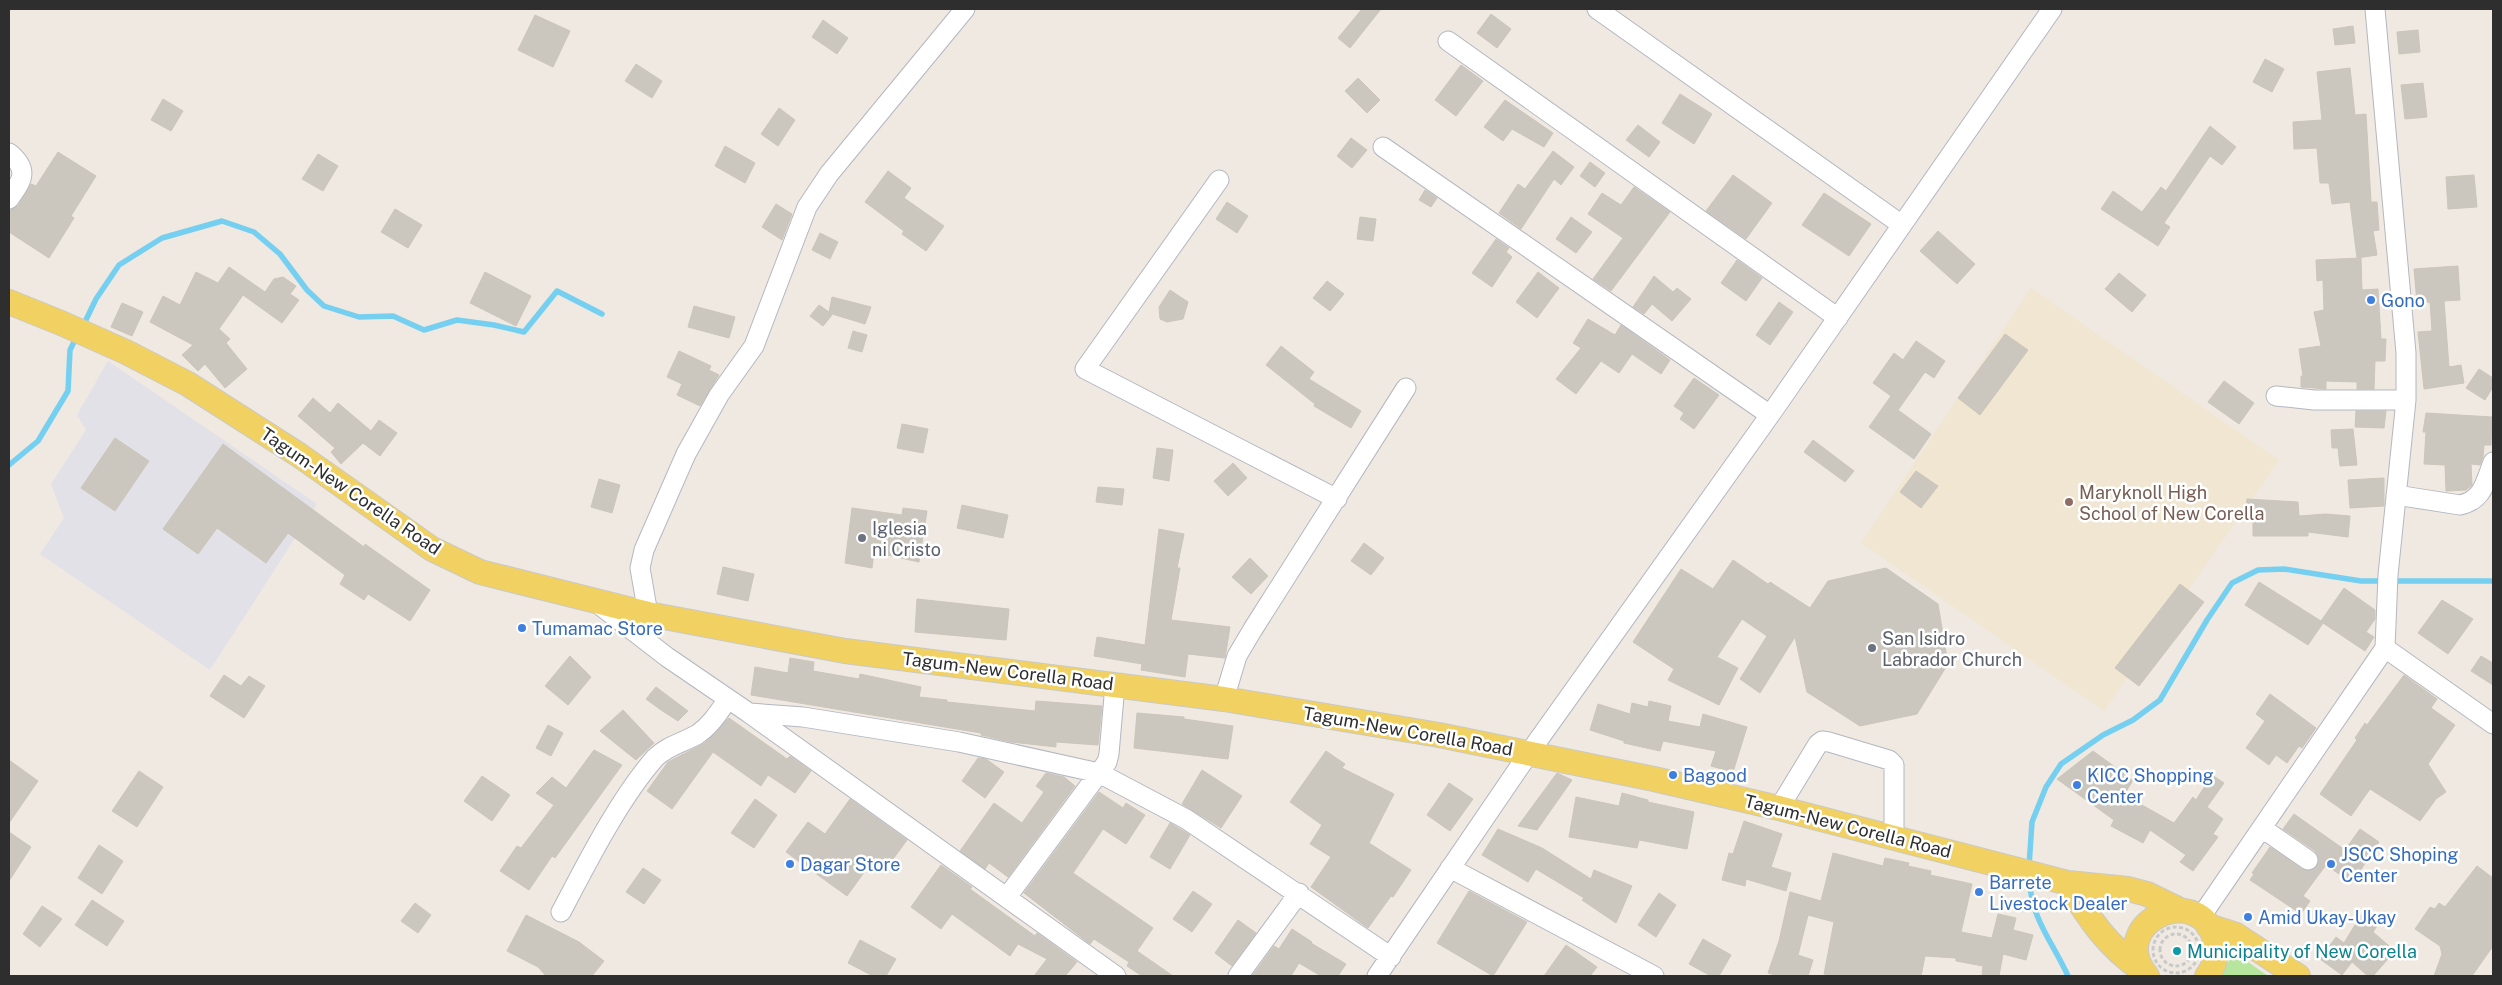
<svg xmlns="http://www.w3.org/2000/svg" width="2502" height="985" font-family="'Public Sans',sans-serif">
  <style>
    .industrial { fill: #e3e1e8 }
    .education { fill: #f0e6d1 }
    .green { fill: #b6e59e }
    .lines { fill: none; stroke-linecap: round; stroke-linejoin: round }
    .stream { stroke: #75cff0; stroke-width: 5.5 }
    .building { fill: #cbc7bf; stroke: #cbc5ba }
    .minor-casing { stroke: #b4b7c1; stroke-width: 21 }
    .major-casing { stroke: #c9c9c9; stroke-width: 26 }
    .path { stroke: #c9c9c9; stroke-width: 3; stroke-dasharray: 4 2.5; stroke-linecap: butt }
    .minor { stroke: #fff; stroke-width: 19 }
    .major { stroke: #f2d163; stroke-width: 24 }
    .shop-dot { fill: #3f7fe0; stroke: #fff; stroke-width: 2 }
    .education-dot { fill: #8d6e63; stroke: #fff; stroke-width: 2 }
    .worship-dot { fill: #6b7280; stroke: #fff; stroke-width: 2 }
    .culture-dot { fill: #0f9aa8; stroke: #fff; stroke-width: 2 }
    .labels { text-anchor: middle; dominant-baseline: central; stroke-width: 5; stroke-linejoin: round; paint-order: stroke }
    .shop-label { font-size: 18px; fill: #366cbe; stroke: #fff; text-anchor: start }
    .street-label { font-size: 18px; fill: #2e2e2e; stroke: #fff }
    .education-label { font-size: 18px; fill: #785e54; stroke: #fff; text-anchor: start }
    .worship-label { font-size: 18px; fill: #5b616d; stroke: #fff; text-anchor: start }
    .culture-label { font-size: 18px; fill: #0d838f; stroke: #fff; text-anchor: start }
  </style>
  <rect width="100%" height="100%" fill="#efe9e1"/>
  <path class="industrial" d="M108,361l209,143 -107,166 -170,-116 24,-36 -13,-34 35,-54 -9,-15z"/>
  <path class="education" d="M2031,288l248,172 -175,251 -243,-168z"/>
  <path class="green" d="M2235,953l33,23h-50z"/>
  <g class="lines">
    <path class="stream" d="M83,326l13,-27 23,-34 43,-27 60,-17 32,11 26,22 27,36 17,16 35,11 34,-1 31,14 33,-10 37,5 30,7 33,-41 45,23
      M9,465l29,-24 30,-50 2,-41 7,-14
      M2029,866l3,-44 14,-35 15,-23 42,-29 30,-15 27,-20 47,-80 25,-37 26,-13 26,-1 77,12h132
      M2029,878c3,43 22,61 39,98"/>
  </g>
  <path class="building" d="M1362,9h19l-31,39 -12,-10z
    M1491,14l20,15 -14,19 -20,-15z
    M535,15l35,16 -17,36 -35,-17z
    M823,20l25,18 -11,16 -25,-17z
    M2353,26l2,17 -20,2 -2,-16z
    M2418,30l2,22 -21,2 -2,-22z
    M2265,59l19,10 -12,23 -19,-10z
    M636,64l26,17 -10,17 -27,-17z
    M1461,65l22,16 -27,35 -21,-16z
    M2350,68l5,47 11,-1 5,88h6l2,28 -6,1 4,24 -20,3 -7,-56 -18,2 -3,-21h-9l-3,-35 -23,1 -1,-27 29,-2 -5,-48z
    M1358,78l22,22 -13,13 -22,-22z
    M2423,83l4,34 -22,2 -4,-34z
    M1680,94l32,20 -18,30 -32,-21z
    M163,99l20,12 -12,20 -20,-11z
    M1505,100l48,33 -9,14 -32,-18 -9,12 -19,-14z
    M779,108l16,12 -17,26 -17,-12z
    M1638,125l22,17 -11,15 -23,-17z
    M2210,126l26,21 -14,18 -12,-9 -46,67 6,4 -12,19 -57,-37 12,-18 29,21 19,-25 5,4z
    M1351,138l16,12 -15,18 -15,-12z
    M725,146l30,17 -10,20 -30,-17z
    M1553,151l21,16 -13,18 -7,-6 -33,50 -22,-16 19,-29 7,5z
    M58,152l38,24 -25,40 3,2 -25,40 -40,-26v-22l9,-4 13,-22 5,2z
    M318,154l20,12 -15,25 -21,-12z
    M1590,162l15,11 -10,14 -15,-11z
    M888,171l23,17 -7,10 40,28 -18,25 -24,-17 2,-3 -39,-29z
    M1733,175l39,28 -26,36 -40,-28z
    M2474,175l3,32 -29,2 -2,-32z
    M1634,187l36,25 -59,79 -18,-12 30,-41 -35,-24 14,-21 19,12z
    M1425,190l12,8 -6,9 -12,-7z
    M1824,193l47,31 -22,32 -47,-31z
    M1227,202l21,14 -11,17 -21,-14z
    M776,204l16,10 -10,26 -20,-13z
    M395,209l27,16 -14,23 -27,-16z
    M1360,217l16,2 -3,22 -16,-2z
    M1571,217l21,15 -16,21 -20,-14z
    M1938,231l37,33 -18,20 -37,-33z
    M820,233l18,9 -8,17 -18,-9z
    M1496,239l13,9 -3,4 6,5 -20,30 -20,-14z
    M2361,258l1,32 16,-1 3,50h5l-1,22h-10l-1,28h-17v-7l-31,-1v8l-25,-2v-11h2l-4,-27 22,-3 -7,-34 10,-2 -1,-30 -6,1 -1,-21z
    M1737,260l25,18 -16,23 -25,-18z
    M2458,266l2,34 -16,1 5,66 12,-2 3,18 -40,6 -6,-57 14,-1 -2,-29 -13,1 -3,-34z
    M229,267l36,25 9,-13 9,-2 13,9 -6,8 9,6 -17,23 -39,-28 -24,34 11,10 -4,4 21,26 -22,19 -20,-24 -7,7 -16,-16 11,-10 -43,-23 13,-26 17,9 16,-33 22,11z
    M485,272l46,24 -15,30 -46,-23z
    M1538,272l21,16 -22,30 -21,-16z
    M2119,273l27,22 -14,17 -27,-23z
    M1654,276l19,16 4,-4 14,11 -19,22 -20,-17 -8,10 -11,-7z
    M1327,281l17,13 -14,17 -17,-13z
    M1170,290l18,12 -5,17 -16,3 -7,-3 -1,-12z
    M832,297l39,10 -6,17 -36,-11 3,2 -9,11 -13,-10 9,-11 10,7z
    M1779,302l14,10 -23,33 -14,-10z
    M122,303l21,9 -11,24 -21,-9z
    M694,306l41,11 -6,21 -41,-11z
    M1588,319l27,16 6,-10 49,35 -9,14 -29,-20 -13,19 -18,-12 -25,33 -20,-15 25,-31 -8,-5z
    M853,331l14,4 -5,17 -14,-4z
    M2005,334l23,16 -48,65 -22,-17z
    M1916,341l29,20 -11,17 -9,-6 -27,38 33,24 -17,25 -45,-32 22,-31 -18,-13 21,-30 9,7z
    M1281,346l33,26 -5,7 52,32 -10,17 -37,-22 1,-2 -49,-39z
    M679,351l32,15 -2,4 10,5 -19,31 -23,-11 5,-11 -15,-7z
    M2479,369l14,9v9l-8,13 -19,-12z
    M1694,378l25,17 -25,34 -14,-10 4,-6 -10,-7z
    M2224,381l30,22 -15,21 -31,-22z
    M313,398l17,15 8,-10 33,28 8,-11 18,13 -17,23 -17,-13 -22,21 -10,-12 4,-4 -37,-32z
    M2356,411h30l-2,17 -29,-1z
    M2426,413l66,4 -1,28h-7l-1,12 -3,8 -9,-1 1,21 -6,5 -20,1 -1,-26 -21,-1 2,-32h-3z
    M902,424l26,5 -5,24 -26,-5z
    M2353,429l4,36 -17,1 -2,-18h-6l-1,-18z
    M115,438l34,23 -34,50 -34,-23z
    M1813,440l41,31 -9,11 -41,-30z
    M223,444l141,103 1,-3 65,46 -20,31 -42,-27 -4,6 -24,-16 5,-9 -57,-42 -22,30 -49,-35 -19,26 -35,-25z
    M1157,448l16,2 -4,31 -16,-3z
    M1233,463l14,15 -19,18 -14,-15z
    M1916,471l22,15 -17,22 -21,-16z
    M2384,478v28l-34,2 -2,-28z
    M599,479l21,6 -8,28 -21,-6z
    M1098,487l26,2 -2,16 -26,-3z
    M2247,499l51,3 1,14 27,-2 24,2 -2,21 -40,-5v4h-55v-22h-7z
    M962,505l46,10 -5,23 -46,-10z
    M852,508l50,7 1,-7 24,3 -8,51 -45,-10 -2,16 -27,-5z
    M1159,529l25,5 -7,34h3l-9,52 59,7 -5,31 -37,-4 -3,23 -44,-7 1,-6 -48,-8 3,-19 48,8z
    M1364,543l20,15 -13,17 -20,-14z
    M1250,558l18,18 -17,18 -19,-17z
    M1733,560l35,24 2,-2 40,26 18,-27 58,-13 52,36 10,60 -31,50 -57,12 -53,-34 -12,-55 -35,56 -20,-14 27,-43 -25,-17 -25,38 21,11 -19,37 -51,-25 6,-11 -41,-27 48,-73 32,20z
    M723,567l31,7 -6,27 -31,-7z
    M2259,582l62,39 23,-33 31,22v9l-9,13 8,5 -9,14 -42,-28 -15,22 -63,-40z
    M2180,584l24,18 -65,84 -24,-18z
    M917,599l92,10 -3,31 -91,-8z
    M2442,600l31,19 -25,35 -30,-21z
    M570,656l21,21 -23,28 -23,-19z
    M2481,656l12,7v22l-22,-14z
    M790,658l24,4 -1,9 46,8 1,-5 61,13 -2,10 28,3v2l88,9 1,-10 66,5 -4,39 -42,-3v5l-45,-5 -30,-7v-2l-230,-38 4,-28 33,6z
    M224,675l17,11 8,-10 16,10 -21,32 -34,-22z
    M2404,675l33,24 -6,9 24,17 -27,39 18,28 -10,7 -16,22 -50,-32 -19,27 -31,-22 37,-54 -2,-2 10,-15 2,2z
    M656,687l32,24 -10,10 -17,-11 -15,-11z
    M2270,694l46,34 -14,20 -3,-2 -12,17 -11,-8 -7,10 -23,-17 19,-27 -9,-7z
    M1649,701l22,5 -3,15 32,6 3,-13 44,13 -14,45 -22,-6 5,-15 -53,-10 -3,10 -36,-8v-2l-34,-11 8,-26 32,10 2,-11 16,4z
    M623,710l31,33 -18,17 -36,-29z
    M1137,713l47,4v2l49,7 -5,33 -94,-11z
    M729,718l58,41 3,-3 21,15 -16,22 -27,-18 -7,11 -48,-34 -41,57 -25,-18 21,-29 37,-19z
    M548,725l15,8 -12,23 -15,-8z
    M594,750l28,15 -67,93 -3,-2 -23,34 -29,-19 17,-25 4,2 33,-43 -18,-12 16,-16 14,11z
    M1326,751l19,13 -3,4 52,26 -25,49 42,27 -18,27 -2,-1 -23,32 -57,-41 20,-30 -21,-13 12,-19 -32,-23z
    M2093,751l40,29 -9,15 50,28 19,-26 3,3 16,-25 12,8 -17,24 16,12 -10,15 5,3 -25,34 -13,-9 6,-7 -36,-25 -7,13 -32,-17 3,-6 -57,-41z
    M978,758l8,1 18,13 -19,26 -23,-17z
    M9,760l29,21 -29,42z
    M1202,770l40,26 -21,32 -39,-24z
    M139,771l24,16 -26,40 -25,-16z
    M1046,773l18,4 11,9 -67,91 -19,-14 -4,6 -25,-18 34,-48 28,20 22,-31 -8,-6z
    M1557,773l15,7 -35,50 -19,-4z
    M482,776l28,19 -18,26 -28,-20z
    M1449,783l24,16 -23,32 -23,-16z
    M1099,792l24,16 3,-5 19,12 -19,29 -23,-15 -30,44 80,55 -16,23 36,25h-31l-15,-10 2,-4 -35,-23 -4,5 -66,-51z
    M1622,793l26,7v2l46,10 -7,37 -48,-9 -2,8 -68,-11 7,-40 43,9z
    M755,799l22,16 -23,33 -23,-15z
    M850,799l57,41 -19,26 -13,-9 -28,39 -61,-44 22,-30 17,12z
    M2294,814l51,36 15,-21 19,13 -27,41 -26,-18 -23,31 7,5 -9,13 -51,-34 4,-6 -2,-1 18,-26 32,22 10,1 5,-4 2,-6 -4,-9 -32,-22z
    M1744,821l38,13 -11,33 20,6 -5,18 -40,-12 -1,7 -23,-6 7,-27 4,1z
    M1170,823l20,12 -20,34 -20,-12z
    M1498,829l44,19 49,31 3,-9 38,16 -16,37 -34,-23 2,-2 -48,-29 -8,13 -46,-27z
    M9,832l22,15 -22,34z
    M99,845l24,16 -21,33 -24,-16z
    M1833,853l50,13 2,-8 24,5 -1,3 23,5 -1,4 42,9 -11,48 31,6 6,-24 18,4 -3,12 20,5 -7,25 -23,-6 -4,22h-17l1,-10 -27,-5v-3l-31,-2 -4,20h-84l-13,-2 10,-52 -26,-7 -10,40 15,5 -5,16h-30l-10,-3 11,-32 11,-49 31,9z
    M941,865l31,22 -2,2 65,47 2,-3 40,29 -12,14h-31l13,-17 -29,-15 -8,12 -58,-42 -11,15 -30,-22z
    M2477,866l16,12v68l-21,30h-38l8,-22 -2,-8 -25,-17 15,-22 5,2 4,-6 6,4z
    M643,868l18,12 -17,24 -18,-12z
    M1193,891l19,13 -20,28 -19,-13z
    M1469,891l58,31 -34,54 -56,-33z
    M1659,893l17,12 -20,32 -18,-12z
    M92,900l32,21 -17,25 -32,-21z
    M415,903l16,12 -13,18 -17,-12z
    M42,906l20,13 -22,28 -17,-13z
    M526,915l53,27 25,19 -12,15h-46l-8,-9 -31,-16z
    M2361,915l16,11 -4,6 22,19 -22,25h-5l-16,-14 -10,13 -22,-16 16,-22 8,6z
    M1238,920l18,13 -24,33 -17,-13z
    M1292,929l20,13 -1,1 35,21 -8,12h-17l-22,-13 -8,13h-39l22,-30 5,3z
    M1703,939l28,16 -12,21h-8l-22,-12z
    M860,940l36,19 -10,17h-13l-25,-13z
    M1566,945l31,22 -7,9h-46z"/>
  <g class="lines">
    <defs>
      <path id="minor" d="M1597,9l305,216
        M1448,41l390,277
        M1383,147l387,268
        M9,153c21,17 13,28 0,46
        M1219,180l-134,189 252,130
        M2276,396l38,4h92
        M2396,495l64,10c23,-5 25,-22 33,-43
        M597,603l70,54 82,56 367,263
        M648,614l-8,-46 4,-18 42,-96 33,-59 35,-49 53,-139 22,-33 136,-165
        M2385,648l108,76
        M1224,699l13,-43 16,-27 153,-241
        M749,713l54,4 156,25 140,31 87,46 205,138
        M1779,808l39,-64 4,-3 7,1 60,18 5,5v72
        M2262,828l46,32
        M1450,868l204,108
        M1007,897l100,-135 2,-8 6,-69
        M561,912c26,-49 58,-113 94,-154 13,-13 28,-15 43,-24 13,-9 21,-22 30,-35
        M2200,918l185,-270 3,-73 18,-175v-47l-31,-344
        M1238,976l61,-83
        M1377,976l152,-223 241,-338 282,-406"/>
      <path id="major" d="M9,302l52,21 65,29 62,32 111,71 133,94 48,23 168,42 197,37 379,48 215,36 215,44 125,29 289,75 60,6 19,5 33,16
        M2068,883c20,35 40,64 74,87
        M2208,926l28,9 62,41
        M2147,976c-43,-52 52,-97 68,-36 3,13 0,26 -8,36"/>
    </defs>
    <use href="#minor" class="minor-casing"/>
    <use href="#major" class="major-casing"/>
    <path class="path" d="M2153 950a23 23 0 1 1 46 0a23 23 0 1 1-46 0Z
      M2160 950a16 16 0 1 1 32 0a16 16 0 1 1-32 0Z"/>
    <use href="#minor" class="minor"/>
    <use href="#major" class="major"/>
  </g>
  <g class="shop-dot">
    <circle cx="2371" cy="300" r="5"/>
    <circle cx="522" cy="628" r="5"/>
    <circle cx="1673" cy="775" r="5"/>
    <circle cx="2077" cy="785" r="5"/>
    <circle cx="790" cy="864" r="5"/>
    <circle cx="2331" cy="864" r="5"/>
    <circle cx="1979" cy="892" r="5"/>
    <circle cx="2248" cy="917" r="5"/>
  </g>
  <circle class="education-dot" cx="2069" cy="502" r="5"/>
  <g class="worship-dot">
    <circle cx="862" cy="538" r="5"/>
    <circle cx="1872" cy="648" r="5"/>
  </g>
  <circle class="culture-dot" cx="2177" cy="951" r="5"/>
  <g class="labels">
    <g class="shop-label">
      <text x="2381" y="300">Gono</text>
      <text x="532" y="628">Tumamac Store</text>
      <text x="1683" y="775">Bagood</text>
      <text x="2087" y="775">KICC Shopping<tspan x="2087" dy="21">Center</tspan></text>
      <text x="2341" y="854">JSCC Shoping<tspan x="2341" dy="21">Center</tspan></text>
      <text x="800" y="864">Dagar Store</text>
      <text x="1989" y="882">Barrete<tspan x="1989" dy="21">Livestock Dealer</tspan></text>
      <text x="2258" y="917">Amid Ukay-Ukay</text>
    </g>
    <g class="street-label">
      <text transform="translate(351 491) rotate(34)">Tagum-New Corella Road</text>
      <text transform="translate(1008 671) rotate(7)">Tagum-New Corella Road</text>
      <text transform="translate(1408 731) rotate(10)">Tagum-New Corella Road</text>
      <text transform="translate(1848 826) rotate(14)">Tagum-New Corella Road</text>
    </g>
    <g class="education-label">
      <text x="2079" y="492">Maryknoll High<tspan x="2079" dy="21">School of New Corella</tspan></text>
    </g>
    <g class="worship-label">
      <text x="872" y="528">Iglesia<tspan x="872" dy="21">ni Cristo</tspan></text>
      <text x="1882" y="638">San Isidro<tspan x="1882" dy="21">Labrador Church</tspan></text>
    </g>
    <g class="culture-label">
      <text x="2187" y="951">Municipality of New Corella</text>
    </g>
  </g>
  <rect width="2502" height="985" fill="none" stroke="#2e2e2e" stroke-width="20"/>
</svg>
